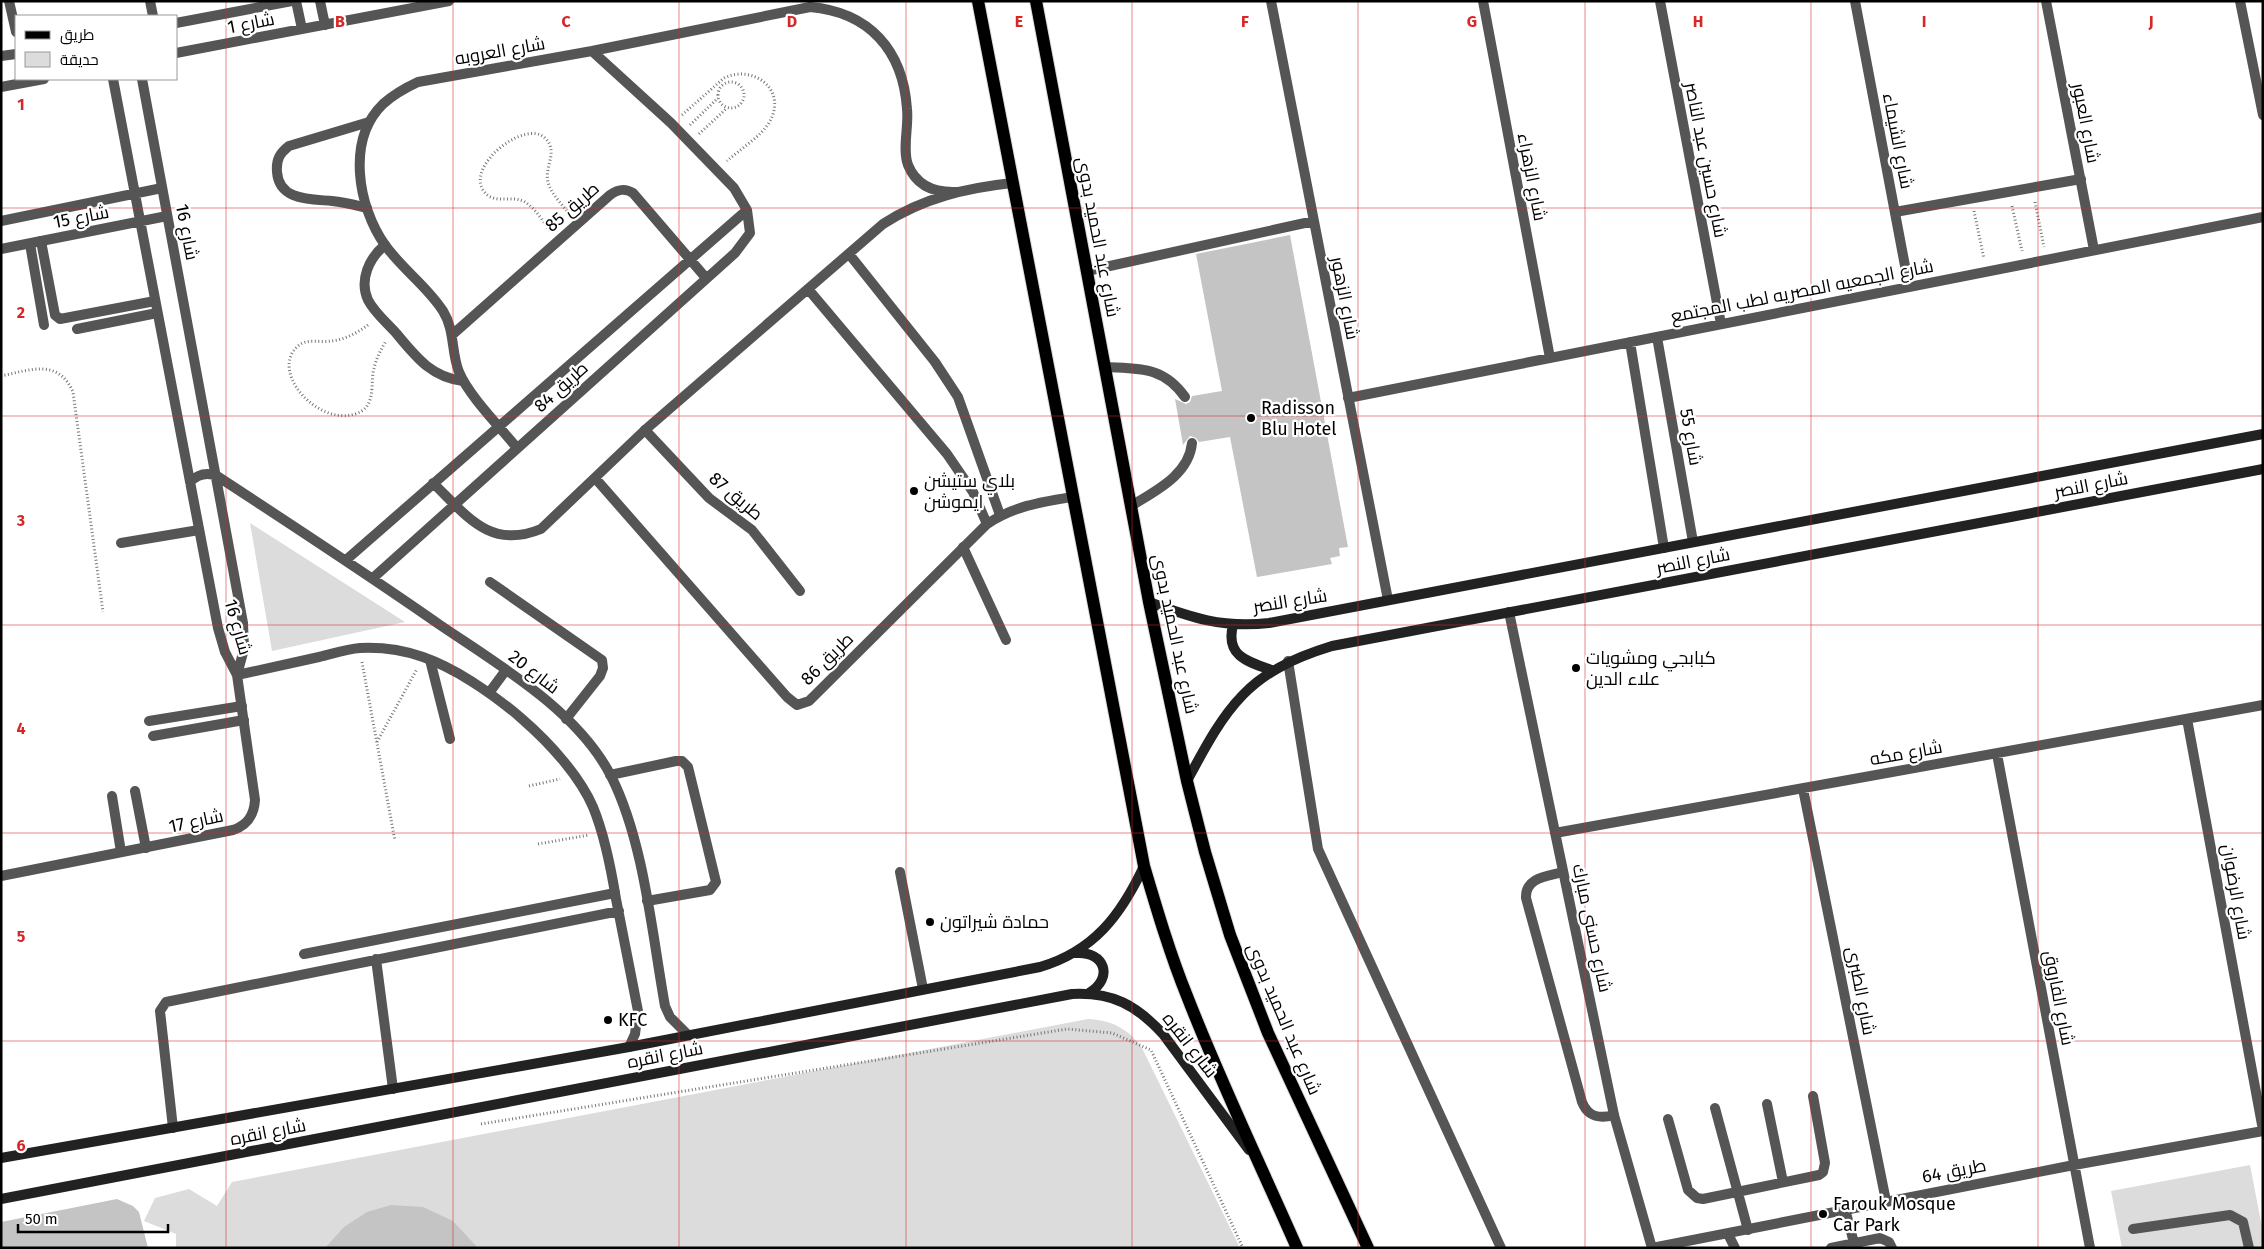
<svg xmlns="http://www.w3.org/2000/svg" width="2264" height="1249" font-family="'Fira Sans',Cairo,sans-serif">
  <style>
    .green { fill: #dcdcdc }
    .building { fill: #c4c4c4 }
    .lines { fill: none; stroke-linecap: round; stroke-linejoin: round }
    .primary-casing { stroke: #dbdbdb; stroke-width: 14 }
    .path { stroke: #777; stroke-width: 3; stroke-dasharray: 1 2.5; stroke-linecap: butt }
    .lane { stroke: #555; stroke-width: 10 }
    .street { stroke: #555; stroke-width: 10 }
    .secondary { stroke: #222; stroke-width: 10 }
    .primary { stroke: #000; stroke-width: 12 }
    .grid { fill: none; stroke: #d62828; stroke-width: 1; stroke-opacity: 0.55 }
    .poi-dot { fill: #000; stroke: #fff; stroke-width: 2 }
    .labels { text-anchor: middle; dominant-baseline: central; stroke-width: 4.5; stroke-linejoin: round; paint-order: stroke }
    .street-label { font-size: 18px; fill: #000; stroke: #fff }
    .poi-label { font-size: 18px; fill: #000; stroke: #fff; text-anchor: start }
    .grid-label { font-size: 16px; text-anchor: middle; font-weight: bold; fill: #d62828; stroke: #fff; stroke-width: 4.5; stroke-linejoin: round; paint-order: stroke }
  </style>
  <rect width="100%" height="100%" fill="#fff"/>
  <path class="green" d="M250,523l155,99 -133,29z
    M1088,1019c23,1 41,10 54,29l98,200h-1064v-14l-32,-13 11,-23 34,-9 28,17 15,-24z
    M2250,1165l13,67v16h-141l-11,-57z"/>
  <path class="building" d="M1290,235l58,312 -9,1 1,8 -10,2 2,6 -75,13 -27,-140 -31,5 -3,-4 -6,-2 -7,9 -8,-46 11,5 4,-2 2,-6 30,-5 -26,-137z
    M117,1199l16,7 6,6 9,36h-147v-26z
    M391,1205l32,2 30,14 25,27h-153l19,-21 23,-15z"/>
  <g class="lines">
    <defs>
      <path id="primary" d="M978,1l166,865c13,44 26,88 43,130 33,85 73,168 110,252
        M1036,1l113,601 38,179 18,71 25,83 38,98 100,215"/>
    </defs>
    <use href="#primary" class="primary-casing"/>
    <path class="path" d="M718 95a13 13 0 1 1 26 0a13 13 0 1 1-26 0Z
      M682,115l42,-37c30,-14 63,12 46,43 -9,16 -30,28 -43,40
      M690,125l28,-27
      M699,134l28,-26
      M2035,202l9,45
      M2012,206l10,45
      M1974,211l10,48
      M550,231c-7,-10 -15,-23 -25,-29 -14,-8 -32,4 -42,-12 -16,-26 43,-71 62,-52 14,13 -1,29 3,44 3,12 14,22 21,32
      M368,325c-11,8 -24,15 -37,16 -11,2 -24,-3 -33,5 -29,25 19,80 57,68 20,-6 16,-25 18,-41 2,-12 7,-22 13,-32
      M1,376c29,-6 57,-18 72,16l30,220
      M362,662l33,179
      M377,742l40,-73
      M529,786l31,-7
      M538,844l51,-9
      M481,1124l586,-95 45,4 39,17 92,198"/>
    <path class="lane" d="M9,1l7,31
      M150,1l3,15
      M367,208c-12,-3 -23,-6 -35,-7 -21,-2 -53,0 -55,-29 -1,-13 3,-19 12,-26l80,-24
      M1895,212l186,-33
      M41,241l14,74 5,4 95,-18
      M30,244l14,81
      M385,245c-16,13 -26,35 -17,55 6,12 19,23 28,33 20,24 35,44 67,48
      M77,329l80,-16
      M1105,367c34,2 58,-1 80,30
      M645,430l64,68 43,32 48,61
      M1131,506c24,-15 58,-31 61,-63
      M121,543l78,-13
      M963,547l43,93
      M490,582l112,78 1,8 -3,8 -34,43
      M430,660l20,79
      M149,721l93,-15
      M153,736l91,-16
      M610,775l66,-14h6l6,6 28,115 -6,8 -63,11
      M135,791l11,57
      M112,796l9,56
      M900,872l23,117
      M1563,872c-15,4 -38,5 -37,26l56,204c6,15 17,17 32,13
      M304,954l311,-61
      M1767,1104l16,78
      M1715,1108l33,122
      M1668,1119l20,71 9,8 6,1 116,-24 4,-3 2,-9 -12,-67
      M1845,1209l9,34
      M2133,1229l97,-14 13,7 6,26
      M1728,1234l7,14
      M1831,1248l49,-10 9,4 3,6"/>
    <path class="street" d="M296,1l6,28
      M320,1l5,24
      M1271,1l117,599
      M1483,1l67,357
      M1660,1l61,323
      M1855,1l54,286
      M2046,1l48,249
      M2240,1l23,114
      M176,23l116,-22
      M176,53l273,-52
      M1,56l15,-2
      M142,79l101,544 1,26 -7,26
      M1,87l43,-8
      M1,221l161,-33
      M1,249l166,-33
      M849,254l86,108 23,35 42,118
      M1087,271l227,-50
      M808,289l139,165 26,38 14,32
      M452,335l158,-140c8,-6 15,-7 23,-2l73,85
      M1657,337l36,205
      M1630,342l34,206
      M1348,398l915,-181
      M517,448c-17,-21 -48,-52 -58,-76 -8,-20 -4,-42 -16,-61 -16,-25 -41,-42 -58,-66 -27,-38 -39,-105 -2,-141 10,-9 22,-16 35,-22l174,-31 218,-44c59,5 93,43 97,102 2,17 -5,40 1,56 9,22 28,28 49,27
      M595,478l192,219 10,8 12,-4 178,-177c27,-18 54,-22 85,-27
      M190,482c8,-8 17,-10 27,-6 75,49 150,98 223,149 59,40 138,86 171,151 33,65 41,158 54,230l5,11 18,18
      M433,483c34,33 57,67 108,46l104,-99 238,-206c40,-26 83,-36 129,-41
      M346,560l401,-350
      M373,578l362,-325 15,-20 -3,-23 -13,-22 -63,-65 -79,-72
      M1509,612l105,503 38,133
      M1288,661l30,188 183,399
      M237,675c28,-6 55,-12 82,-18 13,-3 27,-8 41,-9 21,-1 43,2 63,9 60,21 145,92 170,150 12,29 18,61 23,92 7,37 15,75 22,112l-3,23 -6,13
      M489,693l17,-23
      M2187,719l76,411
      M1997,754l93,494
      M1803,789l83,412
      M1555,833l708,-128
      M1,876l232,-46c14,-5 21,-14 22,-30l-18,-125 -12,-23 -7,-24 -105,-549
      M376,959l17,130
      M173,1128l-13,-117 6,-9 453,-91
      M1652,1248l422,-83 189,-34"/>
    <path class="secondary" d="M1149,602c44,16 72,26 120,21l994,-189
      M1233,625c-8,31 15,37 39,45
      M1187,781c40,-75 60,-109 145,-135l931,-177
      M1076,953c29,-2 38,25 13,40
      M1,1158l628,-111 411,-80c54,-16 81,-52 104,-101
      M1,1199l1071,-205c41,-2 64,11 91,40l86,116"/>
    <use href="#primary" class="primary"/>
  </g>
  <path class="grid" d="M226,1v1247M453,1v1247M679,1v1247M906,1v1247M1132,1v1247M1358,1v1247M1585,1v1247M1811,1v1247M2038,1v1247M1,208h2262M1,416h2262M1,625h2262M1,833h2262M1,1041h2262"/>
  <g class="poi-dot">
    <circle cx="1251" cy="418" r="5"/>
    <circle cx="914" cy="491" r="5"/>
    <circle cx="1576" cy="668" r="5"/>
    <circle cx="930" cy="922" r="5"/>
    <circle cx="608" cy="1020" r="5"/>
    <circle cx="1823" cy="1214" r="5"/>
  </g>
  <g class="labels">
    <g class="street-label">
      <text transform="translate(251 23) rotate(-11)">شارع 1</text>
      <text transform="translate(500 51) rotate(-10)">شارع العروبه</text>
      <text transform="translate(2086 123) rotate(79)">شارع العبور</text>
      <text transform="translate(1898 141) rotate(79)">شارع الشيماء</text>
      <text transform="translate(1706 160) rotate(79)">شارع حسين عبد الناصر</text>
      <text transform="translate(1532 177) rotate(79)">شارع الزهراء</text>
      <text transform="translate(572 207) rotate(-41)">طريق 85</text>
      <text transform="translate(81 217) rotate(-11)">شارع 15</text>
      <text transform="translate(187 232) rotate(79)">شارع 16</text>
      <text transform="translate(1098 237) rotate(79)">شارع عبد الحميد بدوى</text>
      <text transform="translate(1802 291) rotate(-11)">شارع الجمعيه المصريه لطب المجتمع</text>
      <text transform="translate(1345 298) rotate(79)">شارع الزهور</text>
      <text transform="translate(561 387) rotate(-42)">طريق 84</text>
      <text transform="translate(1691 437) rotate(80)">شارع 55</text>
      <text transform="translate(2091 485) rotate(-11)">شارع النصر</text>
      <text transform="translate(736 496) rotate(40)">طريق 87</text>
      <text transform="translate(1693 561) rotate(-11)">شارع النصر</text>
      <text transform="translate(1290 601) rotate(-9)">شارع النصر</text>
      <text transform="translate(238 627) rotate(74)">شارع 16</text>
      <text transform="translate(1175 634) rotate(78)">شارع عبد الحميد بدوى</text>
      <text transform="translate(827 659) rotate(-45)">طريق 86</text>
      <text transform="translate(534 672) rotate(38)">شارع 20</text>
      <text transform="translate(1906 753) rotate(-10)">شارع مكه</text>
      <text transform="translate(196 821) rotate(-12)">شارع 17</text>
      <text transform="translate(2236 892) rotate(80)">شارع الرضوان</text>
      <text transform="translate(1592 928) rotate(78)">شارع حسنى مبارك</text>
      <text transform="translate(1861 991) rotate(79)">شارع الطبرى</text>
      <text transform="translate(2059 998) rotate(79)">شارع الفاروق</text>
      <text transform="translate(1284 1019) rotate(67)">شارع عبد الحميد بدوى</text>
      <text transform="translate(1190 1045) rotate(52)">شارع انقره</text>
      <text transform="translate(665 1055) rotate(-11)">شارع انقره</text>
      <text transform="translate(268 1132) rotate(-11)">شارع انقره</text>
      <text transform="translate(1954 1171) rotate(-11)">طريق 64</text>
    </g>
    <g class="poi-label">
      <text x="1261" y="408">Radisson<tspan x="1261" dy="21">Blu Hotel</tspan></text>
      <text x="924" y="481">بلاي ستيشن<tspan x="924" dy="21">ايموشن</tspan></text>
      <text x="1586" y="658">كبابجي ومشويات<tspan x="1586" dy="21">علاء الدين</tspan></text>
      <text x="940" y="922">حمادة شيراتون</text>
      <text x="618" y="1020">KFC</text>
      <text x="1833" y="1204">Farouk Mosque<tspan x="1833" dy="21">Car Park</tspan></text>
    </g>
  </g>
  <g class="grid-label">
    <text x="340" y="27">B</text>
    <text x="566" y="27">C</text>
    <text x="792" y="27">D</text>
    <text x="1019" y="27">E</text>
    <text x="1245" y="27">F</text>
    <text x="1472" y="27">G</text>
    <text x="1698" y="27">H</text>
    <text x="1924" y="27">I</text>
    <text x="2151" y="27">J</text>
    <text x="21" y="110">1</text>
    <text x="21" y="318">2</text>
    <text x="21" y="526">3</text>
    <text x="21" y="734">4</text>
    <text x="21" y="942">5</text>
    <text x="21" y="1151">6</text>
  </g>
  <rect width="2264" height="1249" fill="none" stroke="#000000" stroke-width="5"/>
  <rect x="15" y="15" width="162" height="65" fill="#ffffff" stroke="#999999"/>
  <rect x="25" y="31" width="25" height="8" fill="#000000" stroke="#999999"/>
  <text x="60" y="40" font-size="15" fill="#000000">طريق</text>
  <rect x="25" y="52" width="25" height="15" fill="#dcdcdc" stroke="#999999"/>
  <text x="60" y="65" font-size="15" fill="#000000">حديقة</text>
  <path d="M18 1224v8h150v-8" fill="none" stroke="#000000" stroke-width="2.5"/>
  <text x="25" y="1224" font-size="15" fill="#000000" stroke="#ffffff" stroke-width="4" paint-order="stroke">50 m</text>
</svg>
